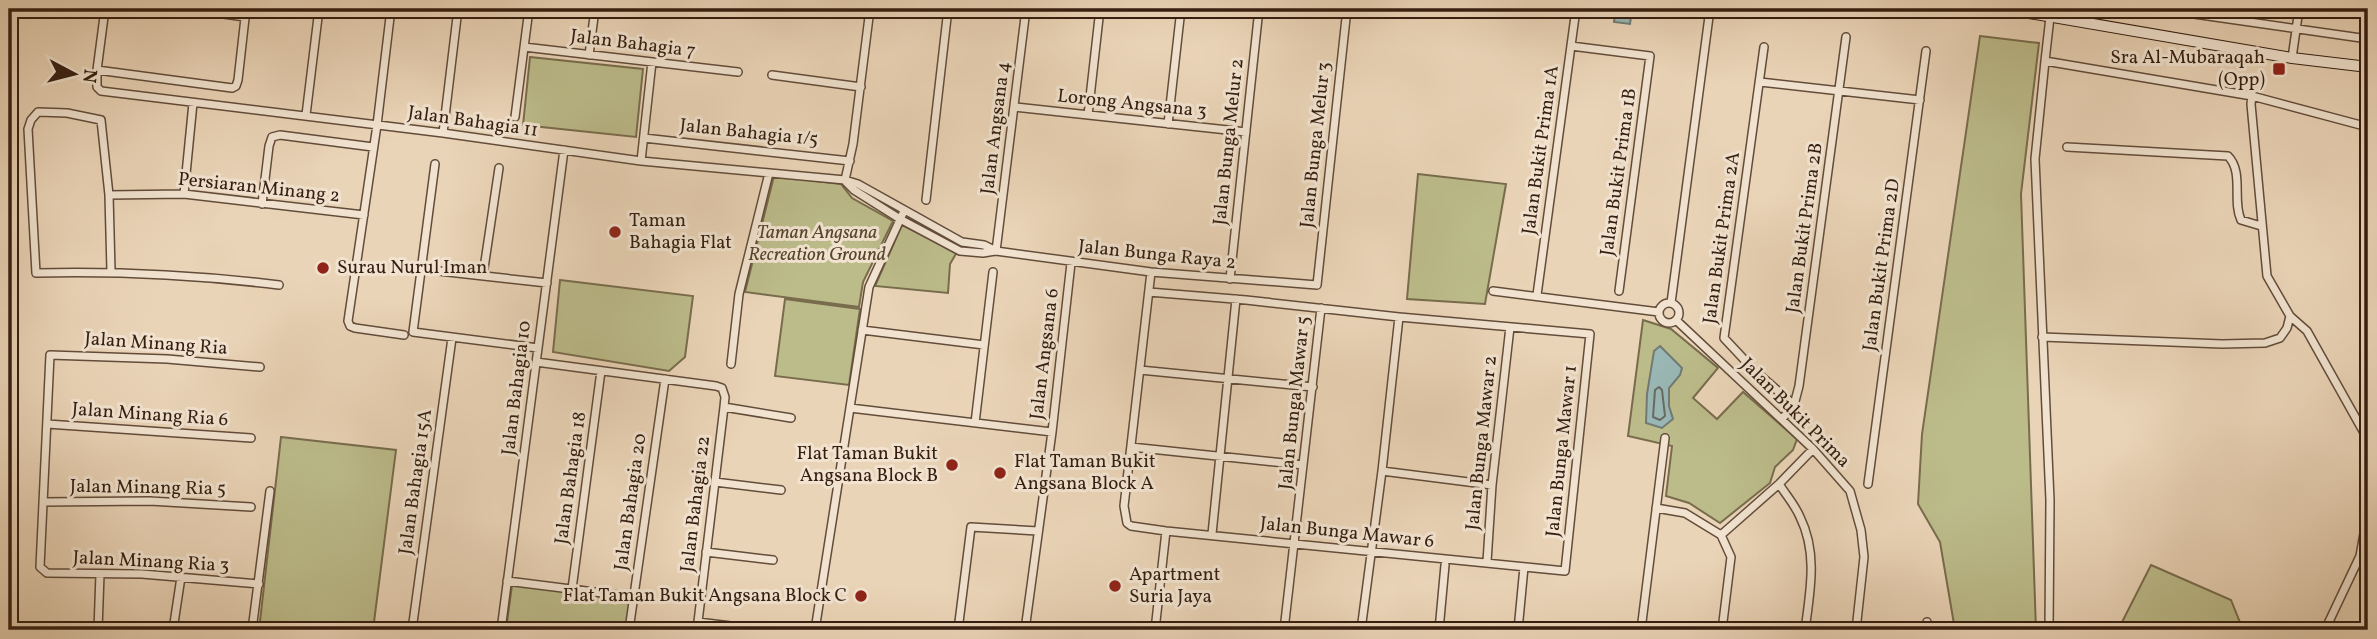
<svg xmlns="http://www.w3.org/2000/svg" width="2377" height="639" font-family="Vollkorn,serif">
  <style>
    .green { fill: #bcbb8a; stroke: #786c4d; stroke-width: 2 }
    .water { fill: #99b7b5; stroke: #717a73; stroke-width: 2 }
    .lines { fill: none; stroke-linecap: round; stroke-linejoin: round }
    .shore { stroke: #676a62; stroke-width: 2 }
    .street-casing { stroke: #624c3a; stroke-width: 10 }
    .secondary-casing { stroke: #351e10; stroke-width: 12 }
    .street { stroke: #f1e3d0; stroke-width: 7 }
    .secondary { stroke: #f1e3d0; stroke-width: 10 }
    .poi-dot { fill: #8f2418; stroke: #f1e3d0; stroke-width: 2.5 }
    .labels { text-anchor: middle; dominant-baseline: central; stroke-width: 6; stroke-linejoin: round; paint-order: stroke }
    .street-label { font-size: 19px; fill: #351e10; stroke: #f1e3d0 }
    .poi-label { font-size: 19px; fill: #351e10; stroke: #f1e3d0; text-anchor: start }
    .park-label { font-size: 19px; font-style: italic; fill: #57452e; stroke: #f1e3d0 }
  </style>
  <rect width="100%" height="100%" fill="#ead4b7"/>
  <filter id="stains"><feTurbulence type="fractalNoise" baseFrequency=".00286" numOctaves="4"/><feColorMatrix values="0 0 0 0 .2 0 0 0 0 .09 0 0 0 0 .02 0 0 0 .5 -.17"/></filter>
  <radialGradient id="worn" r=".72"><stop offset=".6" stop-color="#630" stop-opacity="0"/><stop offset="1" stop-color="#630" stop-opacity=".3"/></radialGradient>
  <path class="green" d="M1980,36l59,7 -18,151 15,436h-81l-15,-88 -22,-38 4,-70z
    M530,57l113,12 -7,68 -113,-12z
    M1418,174l88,10 -21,120 -78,-5z
    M774,176l67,8 11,14 41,23 -30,61 -4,25 -114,-15z
    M902,225l55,27 -7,12 -2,29 -73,-7z
    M560,280l133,16 -8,61 -16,14 -116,-19z
    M785,299l75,10 -11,76 -74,-9z
    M1643,320l28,9 47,39 -25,30 24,21 26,-27 54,47 -4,11 -18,17 -5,16 -50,40 -31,-20 -23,-7 6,-50 -44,-10z
    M281,437l115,13 -23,180h-114z
    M2151,565l80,35 12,30h-125z
    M512,585l120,15 -4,30h-122z"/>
  <path class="water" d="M1616,9h16l-2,15 -16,-2z
    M1660,346l22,22 -2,7 -11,13v18l4,13 -11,9 -16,-5 1,-29 7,-43z"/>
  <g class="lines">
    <path class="shore" d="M1659,387l3,3 3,26 -5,4 -7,-3 2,-27z"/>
    <defs>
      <path id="street" d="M105,9l-8,61v17l4,4 342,42 198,28 204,19 13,4 104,58 22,3 12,6 155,21 166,13 30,-276
        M188,9l57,8
        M391,9l-14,116 -29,196 2,5 5,2 49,7
        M828,9l42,6
        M2159,9l209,30
        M2082,21l2,-12
        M1571,46l79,10 -31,235
        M524,47l214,25
        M1764,47l-40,291 30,32 40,35
        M589,55l6,-46
        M2292,58l7,-49
        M2045,61l5,-44
        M97,70l135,18 4,-2 2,-6 8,-71
        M772,75l89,12
        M1760,82l160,18
        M1015,107l231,25
        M306,115l13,-106
        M1088,115l12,-106
        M515,117l14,-108
        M1168,124l13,-115
        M443,133l15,-124
        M644,138l206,23
        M2067,147l161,9c16,16 4,45 13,64l20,6
        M641,161l11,-99
        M435,164l-22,168 125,16
        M845,180l8,-36 17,-135
        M845,181l9,9 46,29 60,32 23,2 12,-2
        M184,194l9,-91
        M109,195l75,-1 180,21
        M926,200l22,-191
        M262,204l7,-58 3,-9 8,-2 93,12
        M996,251l30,-242
        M421,269l126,14
        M111,271l-2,-76 -8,-75 -34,-7 -29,-1 -7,8 -3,9 8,144c82,-2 161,2 243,12
        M483,275l16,-107
        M1230,279l29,-270
        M1493,291l166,21
        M1149,292l97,8 153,17 191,17 -25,237 -399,-40 -35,-5 -4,-3 -3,-17 27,-234
        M1537,295l39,-286
        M1659 313a10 10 0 1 1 20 0a10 10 0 1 1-20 0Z
        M1671,303l39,-294
        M2290,316l17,15 60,107 1,24
        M1676,320l137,129 37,42 11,39 3,27 -8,73
        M862,330l122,15
        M2042,337l180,7 43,-1 15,-5 7,-10 3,-12 -23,-40 -16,-172 1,-8
        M536,362l180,24 6,2 3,9 -1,10 -27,223
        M731,364l8,-70 30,-121
        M1140,370l173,17
        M724,407l67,11
        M850,408l202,24
        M1782,419l12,-14 5,-19 47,-349
        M975,423l18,-151
        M47,424l204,14
        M1131,447l172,18
        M1382,471l110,14
        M715,482l66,8
        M1779,484c7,11 16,21 21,33 18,36 10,75 5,113
        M1868,484l58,-433
        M43,502l107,-1 101,6
        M1656,508l29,5 36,22 10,22 -9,73
        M1212,534l24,-235
        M1721,535l58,-51 34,-35
        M706,552l67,8
        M1487,562l5,-77 18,-158
        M507,581l127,16
        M259,584l-117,-10 -95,-1 -7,-6 10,-212 117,4 93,8
        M572,589l29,-218
        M698,622l66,8
        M98,630l2,-56
        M173,630l8,-53
        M252,630l18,-139
        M412,630l40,-292
        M501,630l63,-480
        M629,630l36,-251
        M815,630l54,-343 35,-76
        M958,630l13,-103 67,4
        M1025,630l27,-198 19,-169
        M1155,630l11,-99
        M1284,630l37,-322
        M1361,630l21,-159 17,-154
        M1439,630l6,-65
        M1518,630l6,-63
        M1641,630l24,-192
        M1926,630l1,-8
        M2049,630l1,-130 -15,-341 10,-98 207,35 116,31
        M2325,630l35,-74 8,-45"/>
      <path id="secondary" d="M2006,9l286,49 76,9"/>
    </defs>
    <use href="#street" class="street-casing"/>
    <use href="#secondary" class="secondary-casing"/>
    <use href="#street" class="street"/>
    <use href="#secondary" class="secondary"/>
  </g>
  <g class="poi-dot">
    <rect x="2272" y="62" width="14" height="14" rx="3.5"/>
    <circle cx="615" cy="232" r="7"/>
    <circle cx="323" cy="268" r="7"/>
    <circle cx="952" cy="465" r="7"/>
    <circle cx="1000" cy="473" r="7"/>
    <circle cx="1115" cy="586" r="7"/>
    <circle cx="861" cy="596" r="7"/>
  </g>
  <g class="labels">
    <g class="street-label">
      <text transform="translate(633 44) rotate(7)">Jalan Bahagia 7</text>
      <text transform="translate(1132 104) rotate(6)">Lorong Angsana 3</text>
      <text transform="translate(473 122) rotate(8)">Jalan Bahagia 11</text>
      <text transform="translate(996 128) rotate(-83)">Jalan Angsana 4</text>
      <text transform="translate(749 133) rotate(6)">Jalan Bahagia 1/5</text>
      <text transform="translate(1229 142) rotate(-84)">Jalan Bunga Melur 2</text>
      <text transform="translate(1316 145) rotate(-84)">Jalan Bunga Melur 3</text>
      <text transform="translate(1541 150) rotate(-82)">Jalan Bukit Prima 1A</text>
      <text transform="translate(1619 172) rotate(-82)">Jalan Bukit Prima 1B</text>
      <text transform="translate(259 188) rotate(6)">Persiaran Minang 2</text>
      <text transform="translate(1805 228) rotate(-82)">Jalan Bukit Prima 2B</text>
      <text transform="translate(1722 238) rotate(-82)">Jalan Bukit Prima 2A</text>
      <text transform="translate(1157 255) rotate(6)">Jalan Bunga Raya 2</text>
      <text transform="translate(1882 265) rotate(-82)">Jalan Bukit Prima 2D</text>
      <text transform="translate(156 344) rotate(4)">Jalan Minang Ria</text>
      <text transform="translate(1045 354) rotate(-83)">Jalan Angsana 6</text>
      <text transform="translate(517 388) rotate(-83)">Jalan Bahagia 10</text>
      <text transform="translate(1295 403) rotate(-84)">Jalan Bunga Mawar 5</text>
      <text transform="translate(1795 413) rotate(45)">Jalan Bukit Prima</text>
      <text transform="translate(150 415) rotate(4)">Jalan Minang Ria 6</text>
      <text transform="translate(1482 443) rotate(-84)">Jalan Bunga Mawar 2</text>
      <text transform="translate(1562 451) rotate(-84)">Jalan Bunga Mawar 1</text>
      <text transform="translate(571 478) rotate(-82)">Jalan Bahagia 18</text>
      <text transform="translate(416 482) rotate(-82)">Jalan Bahagia 15A</text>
      <text transform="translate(148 488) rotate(1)">Jalan Minang Ria 5</text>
      <text transform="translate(631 502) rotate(-82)">Jalan Bahagia 20</text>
      <text transform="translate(696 504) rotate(-83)">Jalan Bahagia 22</text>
      <text transform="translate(1347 533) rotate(6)">Jalan Bunga Mawar 6</text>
      <text transform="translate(151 562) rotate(3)">Jalan Minang Ria 3</text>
    </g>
    <g class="poi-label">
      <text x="2265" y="58" text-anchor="end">Sra Al-Mubaraqah<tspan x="2265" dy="22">(Opp)</tspan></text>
      <text x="629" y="221">Taman<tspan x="629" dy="22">Bahagia Flat</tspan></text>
      <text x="337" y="268">Surau Nurul Iman</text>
      <text x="938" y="454" text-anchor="end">Flat Taman Bukit<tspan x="938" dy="22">Angsana Block B</tspan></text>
      <text x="1014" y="462">Flat Taman Bukit<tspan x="1014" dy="22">Angsana Block A</tspan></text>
      <text x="1129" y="575">Apartment<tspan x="1129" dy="22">Suria Jaya</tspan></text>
      <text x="847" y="596" text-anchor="end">Flat Taman Bukit Angsana Block C</text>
    </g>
    <g class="park-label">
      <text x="817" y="233">Taman Angsana<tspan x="817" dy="22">Recreation Ground</tspan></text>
    </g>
  </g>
  <rect width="2377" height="639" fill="none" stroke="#ead4b7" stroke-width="35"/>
  <rect x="10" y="10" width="2356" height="618" fill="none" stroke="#351e10" stroke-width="3.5"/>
  <rect x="18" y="18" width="2342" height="604" fill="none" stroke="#351e10" stroke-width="2"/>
  <g transform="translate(74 74) rotate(97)" stroke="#f1e3d0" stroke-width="5" paint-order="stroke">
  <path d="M0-5L12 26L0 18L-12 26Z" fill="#351e10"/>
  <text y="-10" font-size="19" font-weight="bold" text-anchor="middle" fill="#351e10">N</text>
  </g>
  <rect width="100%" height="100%" filter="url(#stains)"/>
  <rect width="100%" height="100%" fill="url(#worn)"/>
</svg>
